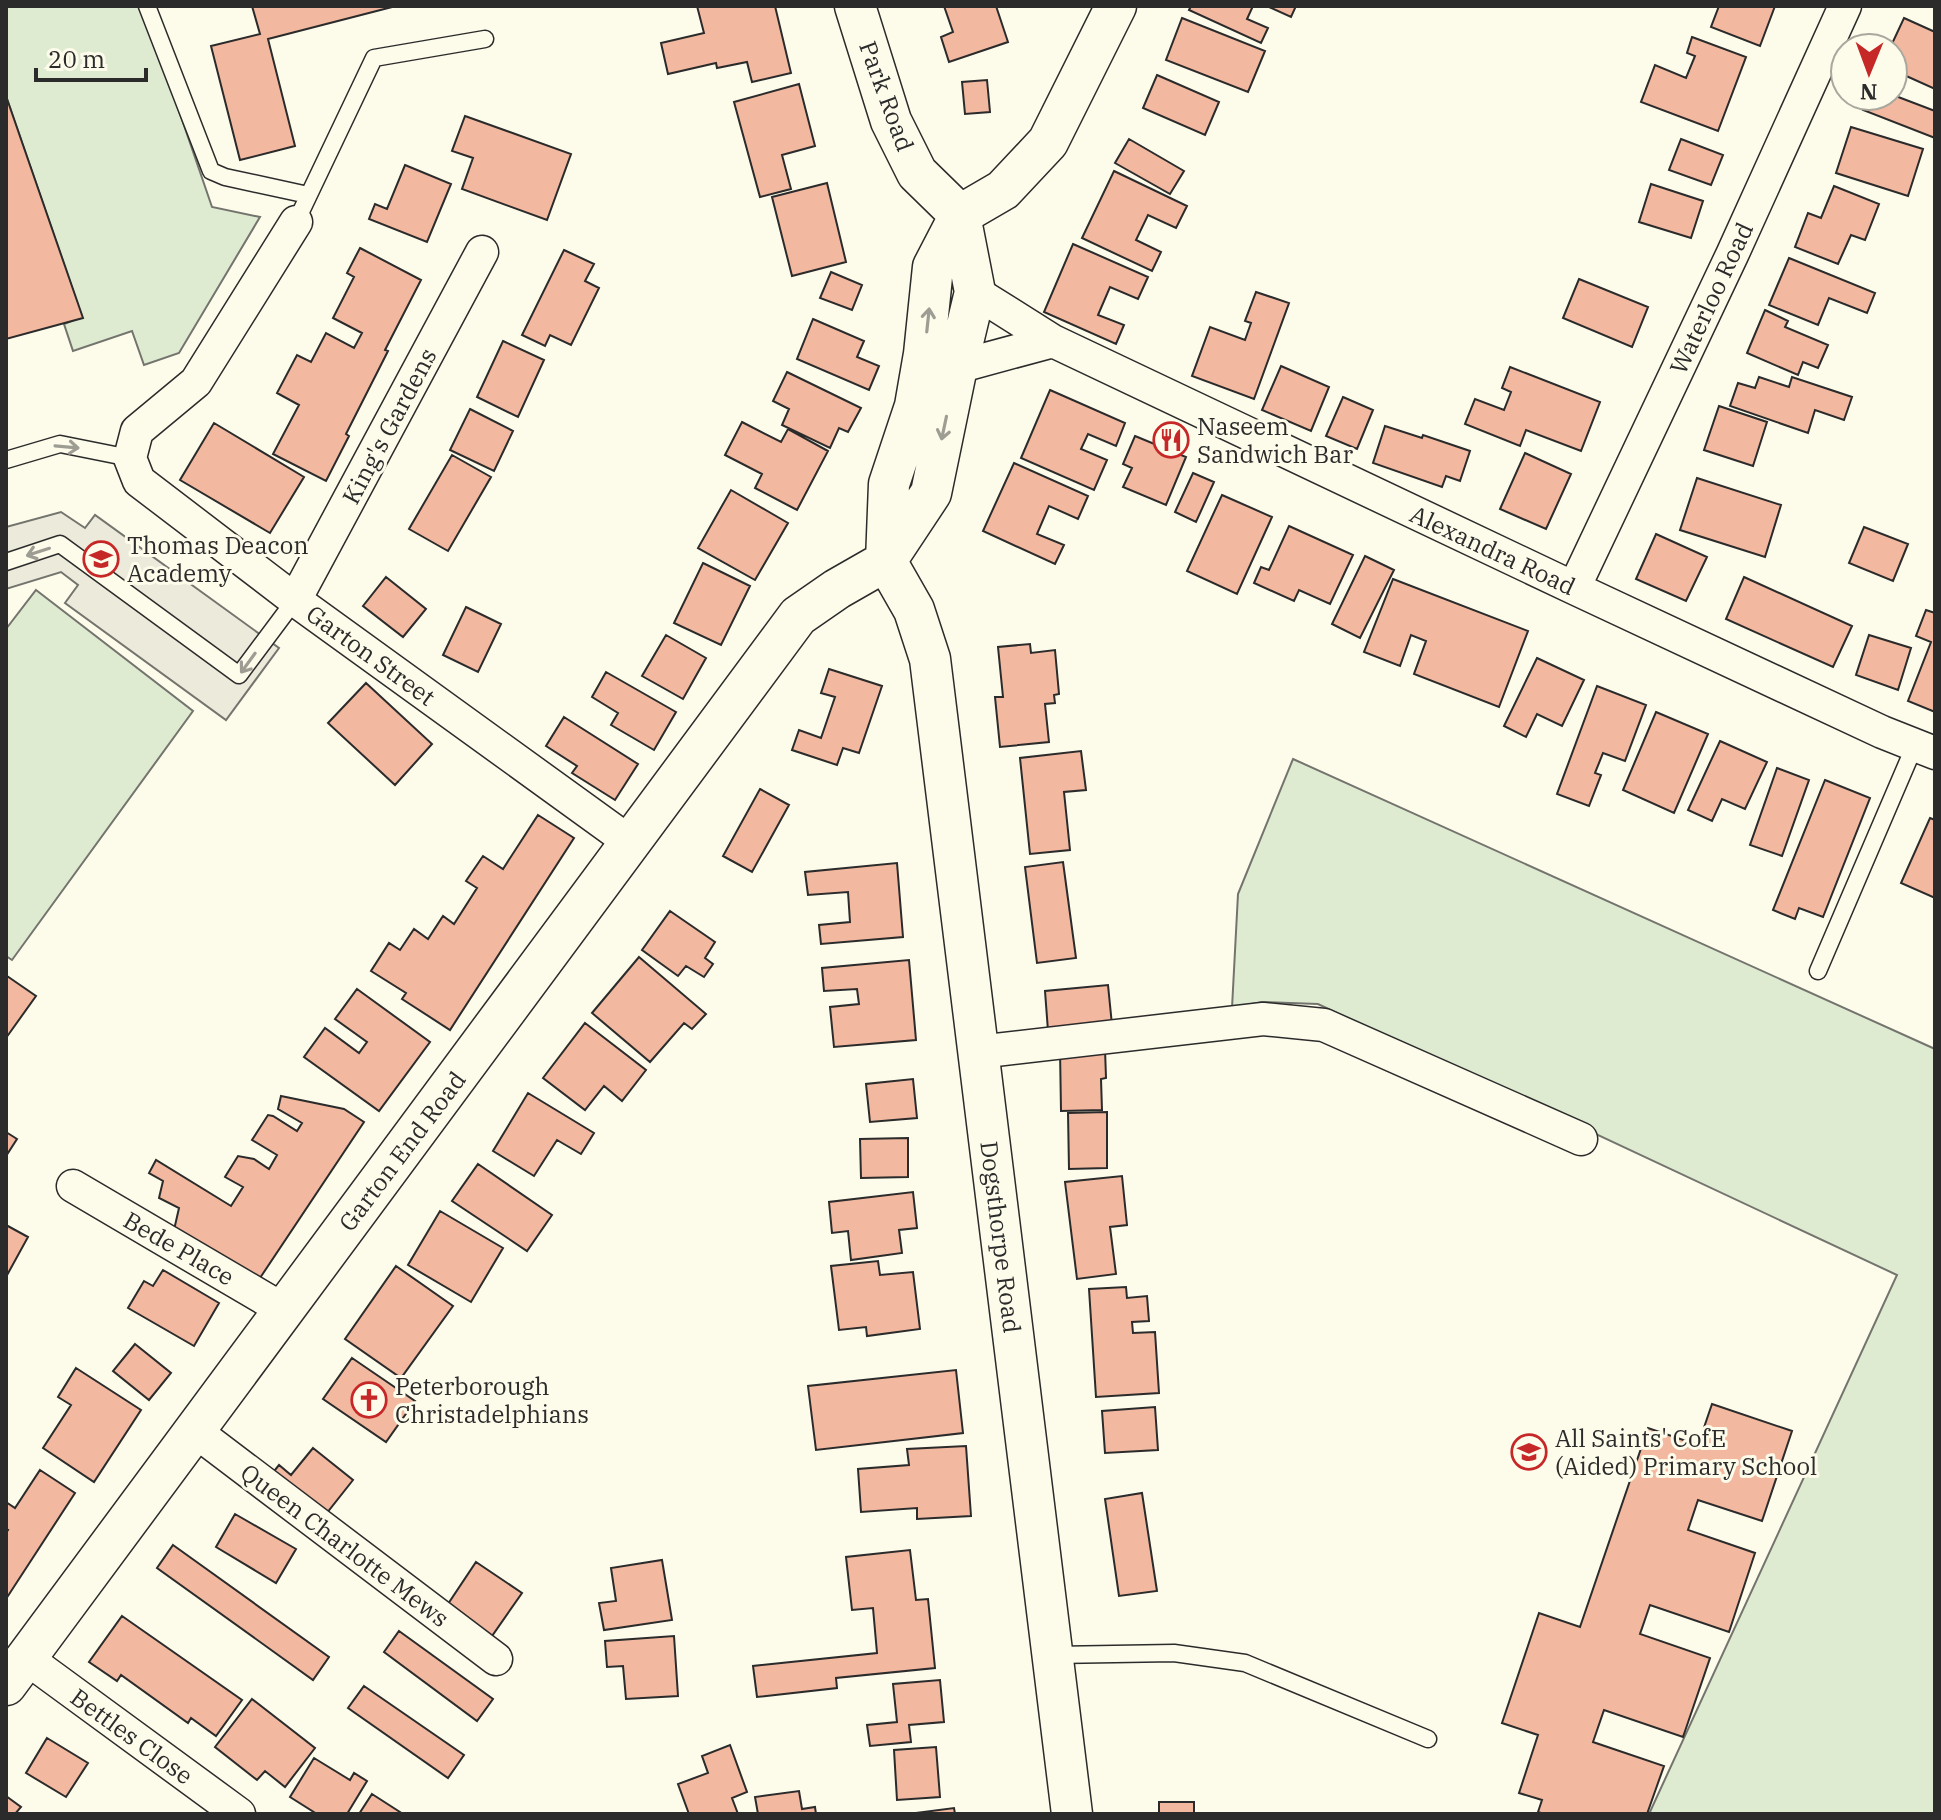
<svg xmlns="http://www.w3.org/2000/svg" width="1941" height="1820" font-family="'IBM Plex Serif',serif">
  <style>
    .green { fill: #deebd1; stroke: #74746e; stroke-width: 2 }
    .parking { fill: #eceadb; stroke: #74746e; stroke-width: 2 }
    .building { fill: #f2b8a0; stroke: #2b2b2b; stroke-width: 2 }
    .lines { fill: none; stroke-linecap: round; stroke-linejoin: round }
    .service-casing { stroke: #2b2b2b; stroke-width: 19 }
    .minor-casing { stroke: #2b2b2b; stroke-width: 35 }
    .tertiary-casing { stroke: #2b2b2b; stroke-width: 43 }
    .service { stroke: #fdfbea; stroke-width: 16 }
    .minor { stroke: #fdfbea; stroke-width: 32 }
    .tertiary { stroke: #fdfbea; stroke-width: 40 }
    .oneway { stroke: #9e9d94 }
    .labels { text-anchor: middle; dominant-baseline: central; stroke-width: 6; stroke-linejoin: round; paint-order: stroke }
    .street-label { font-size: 24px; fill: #2b2b2b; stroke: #fdfbea }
    .poi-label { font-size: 24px; fill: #2b2b2b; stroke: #fdfbea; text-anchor: start }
  </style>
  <rect width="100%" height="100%" fill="#fdfbea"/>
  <path class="green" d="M6,6h137l69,201 48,10 -81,136 -35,12 -12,-34 -59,20 -9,-27 18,-7 -76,-221z
    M36,590l157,121 -181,249 -6,-4v-327z
    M1293,759l642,290v765h-286l248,-539 -579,-271 -56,-2 -30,6 6,-114z"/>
  <path class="parking" d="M61,512l24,16 10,-13 184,133 -53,72 -161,-117 13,-18 -17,-13 -55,17v-62z"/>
  <path class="building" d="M252,6h144l-128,33 27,107 -55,14 -29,-114 49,-12z
    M697,6h78l16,67 -39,9 -5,-20 -30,6 -1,-5 -48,11 -7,-31 43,-10z
    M944,6h52l12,36 -59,20 -8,-25 12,-5z
    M1191,6h62l-6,13 21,9 -7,15 -72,-33z
    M1267,6h29l-5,11z
    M1719,6h56l-15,40 -49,-19z
    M1182,18l83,33 -17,41 -82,-32z
    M1904,18l31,14v57l-42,-19v-22h-3z
    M1692,37l54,20 -28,74 -77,-29 14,-37 31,13 9,-22 -8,-3z
    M1157,75l62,27 -14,33 -62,-27z
    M987,80l3,32 -25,2 -3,-32z
    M799,84l16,62 -33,9 9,34 -31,8 -26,-95z
    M1893,95l42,16v27l-72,-28 5,-14z
    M6,96l77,222 -77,21z
    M465,116l106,38 -24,66 -85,-31 11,-31 -21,-7z
    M1851,127l72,22 -15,47 -72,-23z
    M1129,139l55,32 -14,23 -55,-31z
    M1681,139l42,16 -12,30 -42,-15z
    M405,165l46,19 -24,58 -58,-23 6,-15 12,5z
    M1114,171l73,35 -11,22 -28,-13 -12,25 25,12 -9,19 -70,-33z
    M827,183l19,79 -54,14 -20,-79z
    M1651,184l52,17 -12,37 -52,-16z
    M1834,186l45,18 -14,36 -14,-5 -13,29 -43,-17 13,-34 13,5z
    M1073,244l75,33 -10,22 -28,-12 -12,28 26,10 -8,19 -72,-32z
    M360,248l61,32 -36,70 3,1 -42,83 3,2 -23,45 -53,-27 26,-49 -22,-12 20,-38 14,7 15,-29 28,15 8,-15 -29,-15 21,-41 -7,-4z
    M564,250l30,14 -9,17 14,7 -28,57 -21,-10 -5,11 -23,-11z
    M1789,258l86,35 -8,20 -38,-15 -11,27 -49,-20z
    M831,272l31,13 -10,25 -32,-12z
    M1579,279l69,28 -16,40 -69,-29z
    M1256,292l33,11 -35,96 -62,-23 18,-49 35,13 6,-17 -6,-2z
    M1765,310l23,11 -3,6 43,18 -10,23 -15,-6 -5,13 -51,-22z
    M813,319l51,22 -7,16 22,9 -10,24 -72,-31z
    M503,341l41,19 -26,57 -41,-20z
    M1281,366l48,21 -18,44 -49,-21z
    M1510,367l90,35 -19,49 -55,-21 -6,16 -55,-22 10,-25 29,11 7,-18 -9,-4z
    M787,372l74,36 -13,24 -9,-4 -9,20 -48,-23 7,-16 -16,-8z
    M1759,377l30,10 3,-10 60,20 -8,23 -29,-10 -7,23 -78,-27 8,-23 17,5z
    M1050,390l75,33 -9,23 -28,-12 -7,15 26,11 -13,30 -73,-32z
    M1343,397l30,13 -16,39 -31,-13z
    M1719,406l48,16 -14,44 -49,-16z
    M470,409l43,22 -19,40 -44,-21z
    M742,422l39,20 7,-13 40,22 -31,59 -42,-22 7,-14 -37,-19z
    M214,423l90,54 -34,56 -90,-53z
    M1385,426l37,12 1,-3 47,16 -10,30 -14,-5 -4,11 -69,-24z
    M1135,436l51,21 -20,48 -43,-18 9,-19 -9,-4z
    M1525,453l46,21 -25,55 -46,-20z
    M452,455l39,22 -43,74 -39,-22z
    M1014,463l74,33 -10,23 -29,-13 -12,28 27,11 -9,19 -72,-33z
    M1193,473l21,9 -18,40 -21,-10z
    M1697,478l84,27 -16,52 -85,-27z
    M731,490l57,33 -33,57 -57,-32z
    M1222,495l50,22 -35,77 -50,-23z
    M1289,526l64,29 -23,49 -31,-14 -5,11 -40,-18 7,-16 8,3z
    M1864,527l44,17 -15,37 -44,-18z
    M1656,534l51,23 -21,44 -50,-22z
    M1365,556l29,14 -34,68 -28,-14z
    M703,563l47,23 -29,59 -47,-22z
    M386,577l40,32 -23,28 -40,-31z
    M1744,577l108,49 -19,41 -107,-48z
    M1393,579l135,52 -29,76 -85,-33 12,-33 -15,-6 -11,31 -36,-14z
    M466,607l35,17 -23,48 -35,-17z
    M1926,610l9,3v99l-27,-11 23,-59 -15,-6z
    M666,635l40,23 -23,41 -41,-23z
    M1869,635l42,13 -13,42 -42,-15z
    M1030,644l1,9 24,-3 4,44 -5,1 1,8 -10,1 4,38 -49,5 -5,-50h8l-5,-50z
    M1537,658l47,22 -22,46 -25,-12 -11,23 -22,-11z
    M829,669l53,17 -23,67 -16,-5 -6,17 -45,-15 7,-20 22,8 14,-41 -14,-4z
    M606,672l70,40 -22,38 -43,-25 7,-12 -26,-16z
    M366,683l66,61 -37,41 -67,-62z
    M1597,686l49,19 -21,56 -22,-8 -8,20 6,2 -12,31 -32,-12z
    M1656,712l52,22 -34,79 -51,-23z
    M564,717l74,47 -23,36 -43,-27 5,-7 -31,-20z
    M1720,741l47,21 -22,47 -23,-10 -10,22 -24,-11z
    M1081,751l5,39 -22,2 6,58 -40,4 -10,-96z
    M1777,768l32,12 -27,76 -32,-11z
    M1825,780l45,18 -47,119 -24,-9 -4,11 -22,-9z
    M760,789l29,16 -37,67 -29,-16z
    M538,815l36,23 -124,192 -48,-31 4,-6 -35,-22 18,-28 11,7 14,-21 14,10 15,-23 11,8 23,-36 -11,-7 17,-25 20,13z
    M1930,818l5,2v78l-34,-15z
    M1063,862l13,96 -39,5 -12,-96z
    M897,863l6,74 -82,7 -2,-19 31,-3 -2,-30 -40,3 -3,-23z
    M670,911l45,31 -10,16 8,6 -9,13 -18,-11 -8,10 -36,-26z
    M639,957l67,57 -14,15 -8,-6 -34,39 -58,-49z
    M909,960l7,80 -82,7 -4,-40 29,-3 -2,-15 -33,2 -2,-23z
    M7,976l29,20 -30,42v-61z
    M1108,985l4,40 -64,6 -3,-40z
    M357,989l73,53 -51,69 -75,-54 21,-29 34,25 8,-11 -32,-23z
    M585,1023l61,47 -24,31 -18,-15 -19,24 -42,-32z
    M1105,1049l1,29 -5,1 1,31 -41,1 -1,-61z
    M913,1079l4,39 -47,4 -4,-38z
    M528,1093l66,40 -13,21 -24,-14 -23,36 -41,-25z
    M281,1096l63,13 20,13 -106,159 -84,-51 5,-22 -20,-10 4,-17 -14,-8 7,-13 75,46 12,-19 -18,-10 13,-21 16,3 15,10 8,-14 -25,-15 16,-25 5,1 24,15 5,-8 -24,-14z
    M1107,1112v56l-38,1 -1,-56z
    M6,1132l11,7 -11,17z
    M908,1138v39l-47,1 -1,-39z
    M478,1164l74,51 -25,36 -75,-50z
    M1122,1176l5,49 -17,2 6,47 -39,5 -12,-97z
    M913,1192l4,36 -18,2 3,23 -51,7 -3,-29 -16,2 -3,-31z
    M440,1211l63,37 -32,54 -63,-37z
    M6,1225l22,12 -22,40z
    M878,1261l2,14 33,-3 7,57 -53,7 -1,-9 -27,3 -8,-64z
    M396,1266l57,40 -52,72 -56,-39z
    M163,1270l56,33 -25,43 -66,-38 16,-27 9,5z
    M1126,1287l1,11 20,-2 2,25 -17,1 1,11 22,-1 4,61 -63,4 -7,-108z
    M135,1344l36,29 -22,27 -36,-29z
    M352,1358l63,43 -29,41 -63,-43z
    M76,1368l65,42 -47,72 -51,-34 28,-43 -13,-8z
    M956,1370l7,63 -147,17 -8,-64z
    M1712,1404l80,27 -30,90 -64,-21 -10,30 67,23 -26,79 -79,-27 -10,29 70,24 -27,79 -79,-27 -11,32 71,24 -17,48h-103l-6,-2 4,-12 -23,-7 19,-58 -36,-12 37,-110 41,14 68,-199 50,17z
    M1155,1407l3,43 -53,3 -3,-42z
    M966,1446l5,70 -54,3v-11l-56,4 -3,-43 51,-4 -2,-16z
    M313,1448l40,32 -38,48 -53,-42 17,-21 12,10z
    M40,1470l35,23 -69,106v-66l2,-3 -2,-1v-27l9,6z
    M1142,1493l15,98 -38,5 -14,-97z
    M235,1514l61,35 -20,34 -60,-36z
    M173,1545l156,112 -16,23 -156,-112z
    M910,1550l6,50 12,-1 7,69 -99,10 1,10 -80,9 -4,-31 124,-13 -4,-45 -21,2 -6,-53z
    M662,1560l10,60 -68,10 -5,-27 17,-2 -5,-33z
    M476,1562l46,31 -37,53 -45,-30z
    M122,1616l120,84 -26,36 -25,-18 -3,5 -67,-48 -4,6 -28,-19z
    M399,1631l94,68 -16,22 -93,-69z
    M674,1636l4,60 -52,3 -3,-33 -16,1 -2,-26z
    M940,1680l4,42 -35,3 2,17 -41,4 -3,-21 30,-3 -4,-38z
    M364,1686l100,69 -16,23 -100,-70z
    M252,1699l63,49 -30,39 -20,-16 -8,9 -42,-33z
    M47,1738l41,25 -22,34 -40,-24z
    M730,1745l17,47 -15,6 6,16h-49l-11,-30 30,-11 -6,-17z
    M936,1747l4,50 -43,3 -3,-50z
    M314,1758l36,22 4,-7 13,8 -20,33h-30l-27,-17z
    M799,1791l3,18 13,-2 1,7h-58l-3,-17z
    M372,1794l31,20h-44z
    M6,1796l15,11 -6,7h-9z
    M1159,1802h35v12h-35z
    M954,1808l1,6h-47z"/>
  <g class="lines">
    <defs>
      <path id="service" d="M147,6l64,165 14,6 83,18
        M296,222l78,-164 111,-19
        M6,460l54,-16 70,14
        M6,562l54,-18 179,131 56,-75
        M1818,971l97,-226
        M1054,1655l120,-2 71,10 183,76"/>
      <path id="minor" d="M296,222l-100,160 -59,49 -7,27 9,23 156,119 336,243
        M975,292l78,49 521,247 308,144 53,21
        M957,367l96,-26
        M1574,588l158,-333 113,-249
        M295,600l187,-348
        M978,1052l285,-33 61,6 257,114
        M73,1186l211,124
        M195,1431l301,228
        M26,1658l213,156"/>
      <path id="tertiary" d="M855,6l36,115 26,52 43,42
        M960,215l-27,52 -9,87 -9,52 -26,78 -3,77 28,49 16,49 142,1155
        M960,215l43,-25 45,-48 68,-136
        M6,1685l792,-1069 39,-27 49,-28 45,-68 26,-126 18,-75 -15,-77"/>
    </defs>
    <use href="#service" class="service-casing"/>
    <use href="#minor" class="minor-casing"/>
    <use href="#tertiary" class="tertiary-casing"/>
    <use href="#service" class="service"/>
    <use href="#minor" class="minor"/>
    <use href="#tertiary" class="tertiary"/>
  </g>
  <defs><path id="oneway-shaft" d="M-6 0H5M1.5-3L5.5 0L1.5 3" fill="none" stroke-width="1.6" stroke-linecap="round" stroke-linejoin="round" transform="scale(2)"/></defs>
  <g class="oneway">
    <use href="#oneway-shaft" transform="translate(928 320) rotate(-84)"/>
    <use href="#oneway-shaft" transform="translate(944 428) rotate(102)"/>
    <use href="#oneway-shaft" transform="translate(67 447) rotate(5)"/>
    <use href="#oneway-shaft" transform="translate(38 552) rotate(162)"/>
    <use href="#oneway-shaft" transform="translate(248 663) rotate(126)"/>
  </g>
  <defs>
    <symbol id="restaurant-ring" viewBox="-11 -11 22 22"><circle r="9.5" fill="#fdfbea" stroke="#c62828" stroke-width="1.5"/><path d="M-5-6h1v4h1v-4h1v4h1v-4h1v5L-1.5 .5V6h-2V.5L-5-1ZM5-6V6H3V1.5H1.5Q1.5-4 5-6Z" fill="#c62828"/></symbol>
    <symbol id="school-ring" viewBox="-11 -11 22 22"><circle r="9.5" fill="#fdfbea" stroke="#c62828" stroke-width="1.5"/><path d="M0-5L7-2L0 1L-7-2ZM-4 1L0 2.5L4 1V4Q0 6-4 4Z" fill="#c62828"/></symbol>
    <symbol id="church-ring" viewBox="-11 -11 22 22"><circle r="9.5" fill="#fdfbea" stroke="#c62828" stroke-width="1.5"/><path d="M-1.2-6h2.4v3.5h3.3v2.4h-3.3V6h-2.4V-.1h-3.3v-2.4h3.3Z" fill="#c62828"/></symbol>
  </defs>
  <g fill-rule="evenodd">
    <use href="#restaurant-ring" x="1151" y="420" width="40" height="40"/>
    <use href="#school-ring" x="81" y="539" width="40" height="40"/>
    <use href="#church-ring" x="349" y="1380" width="40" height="40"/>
    <use href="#school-ring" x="1509" y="1432" width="40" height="40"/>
  </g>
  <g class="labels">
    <g class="street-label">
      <text transform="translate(887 96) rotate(70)">Park Road</text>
      <text transform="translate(1711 298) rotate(-65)">Waterloo Road</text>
      <text transform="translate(389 426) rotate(-62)">King's Gardens</text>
      <text transform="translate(1493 550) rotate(25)">Alexandra Road</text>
      <text transform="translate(371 655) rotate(36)">Garton Street</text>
      <text transform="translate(402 1151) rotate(-53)">Garton End Road</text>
      <text transform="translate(1001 1237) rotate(83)">Dogsthorpe Road</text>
      <text transform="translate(179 1248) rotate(30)">Bede Place</text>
      <text transform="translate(345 1545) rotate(37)">Queen Charlotte Mews</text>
      <text transform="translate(132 1736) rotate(36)">Bettles Close</text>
    </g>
    <g class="poi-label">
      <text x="1197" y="426">Naseem<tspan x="1197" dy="28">Sandwich Bar</tspan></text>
      <text x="127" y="545">Thomas Deacon<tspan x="127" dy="28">Academy</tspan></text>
      <text x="395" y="1386">Peterborough<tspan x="395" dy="28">Christadelphians</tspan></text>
      <text x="1555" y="1438">All Saints' CofE<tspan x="1555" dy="28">(Aided) Primary School</tspan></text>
    </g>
  </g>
  <rect width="1941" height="1820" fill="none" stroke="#2b2b2b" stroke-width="16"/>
  <g transform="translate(1869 72) rotate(181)"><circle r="38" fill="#fdfbea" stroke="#a9a89e" stroke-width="2"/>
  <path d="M0-6L14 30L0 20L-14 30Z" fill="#c62828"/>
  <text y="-12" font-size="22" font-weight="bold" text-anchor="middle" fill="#2b2b2b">N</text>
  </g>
  <path d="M36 68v12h110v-12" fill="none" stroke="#2b2b2b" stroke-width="4"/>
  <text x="48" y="68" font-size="24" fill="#2b2b2b" stroke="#fdfbea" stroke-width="6" paint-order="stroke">20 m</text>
</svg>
